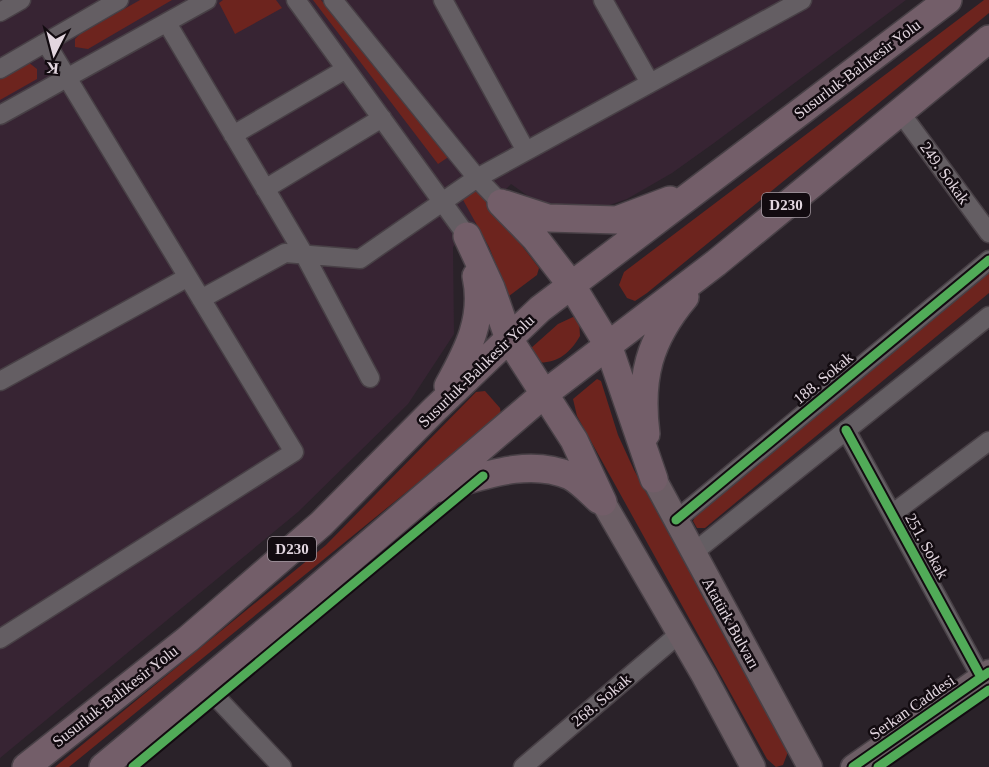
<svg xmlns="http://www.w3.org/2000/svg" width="989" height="767" viewBox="0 0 989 767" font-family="Georgia,serif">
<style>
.built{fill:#372433}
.green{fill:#6d241e}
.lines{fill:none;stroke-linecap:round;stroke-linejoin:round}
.minor-casing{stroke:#484046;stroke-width:21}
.major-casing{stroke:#484046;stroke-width:27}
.highway-casing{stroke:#484046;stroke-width:30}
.minor{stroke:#645e63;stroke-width:18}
.major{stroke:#6c5e65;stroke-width:24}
.highway{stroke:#735e69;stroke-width:27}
.cycleway-casing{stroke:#120b10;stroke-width:13}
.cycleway{stroke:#51ab58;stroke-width:9}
.labels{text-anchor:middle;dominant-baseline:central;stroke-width:5;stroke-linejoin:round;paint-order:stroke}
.shield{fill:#120b10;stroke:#a499a1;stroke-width:1.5}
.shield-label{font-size:15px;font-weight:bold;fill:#e2d6df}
.street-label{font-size:16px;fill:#e2d6df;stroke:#120b10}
</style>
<rect width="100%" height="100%" fill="#2a2229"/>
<!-- built -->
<path class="built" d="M 0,0 L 906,0 L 714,143 L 672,173 L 627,199 L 598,209 L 552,207 L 528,196 L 511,184 L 453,247 L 454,334 L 408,404 L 298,512 L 0,758 Z"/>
<!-- green -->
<path class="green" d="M 140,0 L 172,0 L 88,49 L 75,47 L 75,39 L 80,34 Z
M 223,0 L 276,0 L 282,8 L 235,34 L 219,3 Z
M 313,0 L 321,0 L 450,156 L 438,164 Z
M 984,0 L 989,0 L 989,13 L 647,293 L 635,301 L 627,298 L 619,285 L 624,272 Z
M 28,62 L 37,69 L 37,79 L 0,100 L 0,78 Z
M 477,187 L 539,268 L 537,275 L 509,296 L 489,247 L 462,198 Z
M 989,272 L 989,293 L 705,528 L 697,528 L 693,521 L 696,515 Z
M 573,317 L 579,320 L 580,336 C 569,355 555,365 533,362 L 530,349 L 558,324 Z
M 597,379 L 601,381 L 618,435 L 634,470 L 788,752 L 783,765 L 776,767 L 767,759 L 577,416 L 573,399 Z
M 485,391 L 500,408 L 501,415 L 69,767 L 55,767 L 326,545 L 476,392 Z"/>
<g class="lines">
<!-- minor casing -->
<g class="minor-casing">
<path id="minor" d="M 296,0 L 467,236
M 333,0 L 477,178 L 501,203
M 443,0 L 526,151
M 603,0 L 650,83
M 0,12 L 21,0
M 167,23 L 304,254 L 370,378
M 0,69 L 119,0
M 900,112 L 989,233
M 0,115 L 207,0
M 233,135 L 346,69
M 265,189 L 382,118
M 201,299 L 285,253 L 360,259 L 477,178 L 802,0
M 0,381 L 188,277
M 846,430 L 981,677
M 892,514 L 989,441
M 676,520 L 989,260
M 693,553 L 989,316
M 0,639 L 294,452 L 46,43
M 203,683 L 282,767
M 523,767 L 679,634"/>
</g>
<!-- major casing -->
<g class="major-casing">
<path id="major" d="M 654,479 L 810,767
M 603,502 L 704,676 L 753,767
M 853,767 L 989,672"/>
</g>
<!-- highway casing -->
<g class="highway-casing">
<path id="highway" d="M 501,203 L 535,238 L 572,286 L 608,345 L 654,479
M 505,204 L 548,218 L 617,220 L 670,200
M 467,236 L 491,288 L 509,339 L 574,440 L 603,502
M 448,386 C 468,350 485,318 476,276
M 646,434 C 639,378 649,340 685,297
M 436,489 C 478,478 527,457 570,476 C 580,481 590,492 599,500
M 26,767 L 188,639 L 321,524 L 434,410 L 540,309 L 948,0
M 103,767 L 301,602 L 543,395 L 716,263 L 989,39"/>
</g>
<!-- minor -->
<use href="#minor" class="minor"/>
<!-- major -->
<use href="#major" class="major"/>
<!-- highway -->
<use href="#highway" class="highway"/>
<!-- cycleway casing -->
<g class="cycleway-casing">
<path id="cycleway" d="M 846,430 L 981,677
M 676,520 L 989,260
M 133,767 L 483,476
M 853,767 L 989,672
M 878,767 L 989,690"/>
</g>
<!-- cycleway -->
<use href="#cycleway" class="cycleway"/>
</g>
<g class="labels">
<!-- shield labels -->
<g class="shield">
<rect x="762" y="193" width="48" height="24" rx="4.5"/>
<rect x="268" y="537" width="48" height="24" rx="4.5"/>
</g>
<g class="shield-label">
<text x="786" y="205">D230</text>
<text x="292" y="549">D230</text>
</g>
<!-- street labels -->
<g class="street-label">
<text transform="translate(857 69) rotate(-37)">Susurluk-Balıkesir Yolu</text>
<text transform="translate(945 173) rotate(54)">249. Sokak</text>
<text transform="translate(476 371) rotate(-44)">Susurluk-Balıkesir Yolu</text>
<text transform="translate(823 378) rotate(-40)">188. Sokak</text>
<text transform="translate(927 546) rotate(61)">251. Sokak</text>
<text transform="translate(731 623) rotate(61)">Atatürk Bulvarı</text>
<text transform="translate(115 696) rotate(-38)">Susurluk-Balıkesir Yolu</text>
<text transform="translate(601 700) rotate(-40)">268. Sokak</text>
<text transform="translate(912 707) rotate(-35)">Serkan Caddesi</text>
</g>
</g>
<!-- north arrow -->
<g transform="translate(54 54) rotate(186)" stroke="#120b10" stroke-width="4.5" paint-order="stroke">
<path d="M0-4.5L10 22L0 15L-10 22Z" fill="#e2d6df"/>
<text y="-9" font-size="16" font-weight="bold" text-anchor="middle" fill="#e2d6df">K</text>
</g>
</svg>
